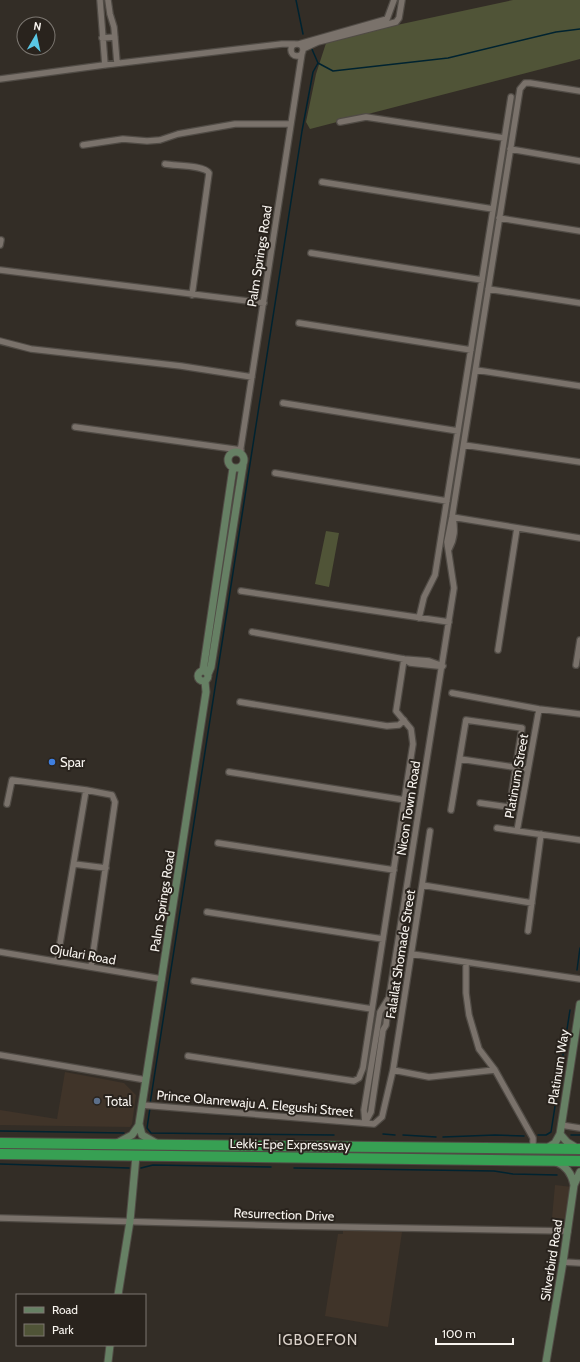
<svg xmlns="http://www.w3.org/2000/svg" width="580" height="1362" viewBox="0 0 580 1362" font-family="Cabin,sans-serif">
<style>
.built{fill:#403429}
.green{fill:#505437}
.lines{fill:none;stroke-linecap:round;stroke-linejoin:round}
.stream{stroke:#002330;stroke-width:1.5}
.street-casing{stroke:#504b45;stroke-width:8}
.secondary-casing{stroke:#504b45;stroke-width:9}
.highway-casing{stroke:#504b45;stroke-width:12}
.street{stroke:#7a726b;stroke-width:5.5}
.secondary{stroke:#668064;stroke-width:7}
.highway{stroke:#37a053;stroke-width:10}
.shop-dot{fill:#3f7fe0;stroke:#29231d;stroke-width:1.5}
.service-dot{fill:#5c6f8a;stroke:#29231d;stroke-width:1.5}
.labels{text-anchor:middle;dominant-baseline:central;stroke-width:4;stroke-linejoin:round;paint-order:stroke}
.street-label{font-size:13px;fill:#f8f4ef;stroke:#29231d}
.poi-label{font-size:13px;fill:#f8f4ef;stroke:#29231d;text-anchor:start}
.quarter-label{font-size:15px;letter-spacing:1px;fill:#dcd3cb;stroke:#29231d}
</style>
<rect width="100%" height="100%" fill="#332d26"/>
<!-- built -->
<path class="built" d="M 65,1072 L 124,1083 L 136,1095 L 132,1124 L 130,1127 L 0,1125 L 0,1110 L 57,1119 Z
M 555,1185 L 572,1187 L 568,1219 L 552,1218 Z
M 343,1230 L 402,1232 L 388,1327 L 325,1316 L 338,1234 L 343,1234 Z"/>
<!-- green -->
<path class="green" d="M 513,0 L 580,0 L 580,59 L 310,129 L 306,122 L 316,74 L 327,40 Z
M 326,531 L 339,533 L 329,587 L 315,584 Z"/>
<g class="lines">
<!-- stream -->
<path class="stream" d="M 296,0 L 303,34
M 318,63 L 333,71 L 448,58 L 556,32 L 580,29
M 577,970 L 580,948
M 150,1104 L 302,131 L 313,72 L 318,63 L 311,47
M 150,1108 L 147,1128 L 151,1133 L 334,1135
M 0,1131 L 124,1133
M 383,1134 L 395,1135
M 403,1135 L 436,1137
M 538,1135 L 546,1135 L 551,1132 L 570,1010
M 571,1135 L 580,1135
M 443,1137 L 495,1135 L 524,1136
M 0,1164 L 129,1168
M 141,1168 L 153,1165 L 271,1167
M 294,1168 L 494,1171 L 513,1174 L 557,1175"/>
<!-- street casing -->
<g class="street-casing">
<path id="street" d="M 100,0 L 105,65
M 108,0 L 110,14 L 114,27 L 117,63
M 102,38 L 115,37
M291 50a6 6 0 1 1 12 0a6 6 0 1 1-12 0Z
M 299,44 L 387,19 L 394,0
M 303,49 L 318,42 L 396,22 L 399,18 L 402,0
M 0,79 L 104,65 L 282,44 L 295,44
M 340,122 L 366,117 L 504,138
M 83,145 L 123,139 L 147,141 L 160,140 L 178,134 L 235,124 L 291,124
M 510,149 L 580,161
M 165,164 C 176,166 204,165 209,173 L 192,295
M 322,182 L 493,209
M 499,218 L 580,231
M 0,245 L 1,240
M 311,253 L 482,280
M 0,270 L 264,303
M 488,289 L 580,303
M 299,323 L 471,350
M 0,341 L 31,349 L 181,366 L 252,377
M 476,370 L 580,386
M 283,403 L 458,431
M 75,427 L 241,450
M 464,445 L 580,462
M 240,453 L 302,53
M 275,473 L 447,501
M 452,517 L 580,538
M 449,549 C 455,538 455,529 453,518
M 241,591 L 449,622
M 419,618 L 424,597 L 435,575 L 511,97
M 252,632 L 404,659 L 429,661 L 443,666
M 498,650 L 517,528
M 404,659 L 410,663 L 438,666
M 576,665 L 580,640
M 452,693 L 539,709 L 580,714
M 240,702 L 387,726 L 399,725 L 404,720
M 539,709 L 517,831 L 580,840
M 460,759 L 527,769
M 229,772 L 405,800
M 86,790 L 112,795 L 115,802 L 91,967
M 7,804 L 12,780 L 86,790 L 57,961
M 451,810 L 466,720 L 522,728 L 510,804 L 508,807 L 480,803
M 497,828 L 517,831
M 218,843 L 394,870
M 74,864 L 106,868
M 422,885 L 430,831
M 207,912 L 383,939
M 528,931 L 541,834
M 0,952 L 162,979
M 412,954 L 580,979
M 466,962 L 466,993 L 469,1015 L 479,1049 L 495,1070 L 533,1138 L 533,1148
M 194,981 L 372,1009
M 0,1055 L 146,1080
M 188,1056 L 354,1081 L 359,1078 L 363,1068 L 413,744 L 411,729 L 396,711 L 404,659
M 393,1070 L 429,1077 L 495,1070
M 142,1105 L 374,1124 L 382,1117 L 393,1070 L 422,885 L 532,903
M 365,1123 L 371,1112 L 383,1030 L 386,1025 L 389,998 L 454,588 L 447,542 L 452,517 L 520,89 L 525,83 L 530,83 L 580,91
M 365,1123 L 364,1110 L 380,1012 L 388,999
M 561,1125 L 580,1128
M 0,1218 L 290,1226 L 568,1231
M 563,1262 L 580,1263"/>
</g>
<!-- secondary casing -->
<g class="secondary-casing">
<path id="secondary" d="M228 460a8 8 0 1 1 16 0a8 8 0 1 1-16 0Z
M198 676a5 5 0 1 1 10 0a5 5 0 1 1-10 0Z
M 203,671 L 233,468
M 208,674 L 211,667 L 243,465
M 560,1134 L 567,1142 L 577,1148
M 117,1143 L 132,1135 L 139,1125
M 156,1143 L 142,1135 L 139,1124 L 206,692 L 205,681
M 547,1148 L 555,1143 L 560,1134 L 580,1004
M 556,1162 C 567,1166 572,1175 574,1185
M 118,1295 L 130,1221 L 136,1156
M 108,1362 L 110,1345
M 546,1362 L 563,1262 L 574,1185 L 580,1172"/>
</g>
<!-- highway casing -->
<g class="highway-casing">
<path id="highway" d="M 0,1143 L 580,1149
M 0,1154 L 580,1161"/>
</g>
<!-- street -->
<use href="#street" class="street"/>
<!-- secondary -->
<use href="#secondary" class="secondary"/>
<!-- highway -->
<use href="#highway" class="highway"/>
</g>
<!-- markers -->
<circle class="shop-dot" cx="52" cy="762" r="4"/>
<circle class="service-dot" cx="97" cy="1101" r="4"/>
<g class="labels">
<!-- street labels -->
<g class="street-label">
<text transform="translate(259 256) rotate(-81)">Palm Springs Road</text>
<text transform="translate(516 776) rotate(-80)">Platinum Street</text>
<text transform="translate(408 808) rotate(-81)">Nicon Town Road</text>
<text transform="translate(162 901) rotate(-81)">Palm Springs Road</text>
<text transform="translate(83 954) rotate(10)">Ojulari Road</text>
<text transform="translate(400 954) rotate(-81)">Falailat Shomade Street</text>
<text transform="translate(558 1067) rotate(-81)">Platinum Way</text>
<text transform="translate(255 1103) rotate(5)">Prince Olanrewaju A. Elegushi Street</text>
<text transform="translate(290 1144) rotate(1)">Lekki-Epe Expressway</text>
<text transform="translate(284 1214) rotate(2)">Resurrection Drive</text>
<text transform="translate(551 1260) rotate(-81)">Silverbird Road</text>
</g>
<!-- poi labels -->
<g class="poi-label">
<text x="60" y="762">Spar</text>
<text x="105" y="1101">Total</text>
</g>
<!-- quarter labels -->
<g class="quarter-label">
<text x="318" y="1340">IGBOEFON</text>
</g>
</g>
<!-- legend -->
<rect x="16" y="1294" width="130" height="52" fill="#29231d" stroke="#7c7771"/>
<rect x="24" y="1307" width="20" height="6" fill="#668064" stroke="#7c7771"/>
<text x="52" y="1314" font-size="12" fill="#f8f4ef">Road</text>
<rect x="24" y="1324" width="20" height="12" fill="#505437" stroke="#7c7771"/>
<text x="52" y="1334" font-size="12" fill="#f8f4ef">Park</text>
<!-- north arrow -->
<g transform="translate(36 36) rotate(9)"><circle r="19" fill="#29231d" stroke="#7c7771"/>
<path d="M0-3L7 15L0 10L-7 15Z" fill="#5ac8e6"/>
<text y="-6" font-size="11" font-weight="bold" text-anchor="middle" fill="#f8f4ef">N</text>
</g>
<!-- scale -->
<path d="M436 1338v6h77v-6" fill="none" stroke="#f8f4ef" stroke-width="2"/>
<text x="442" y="1338" font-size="12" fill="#f8f4ef" stroke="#29231d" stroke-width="3" paint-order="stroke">100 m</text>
</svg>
